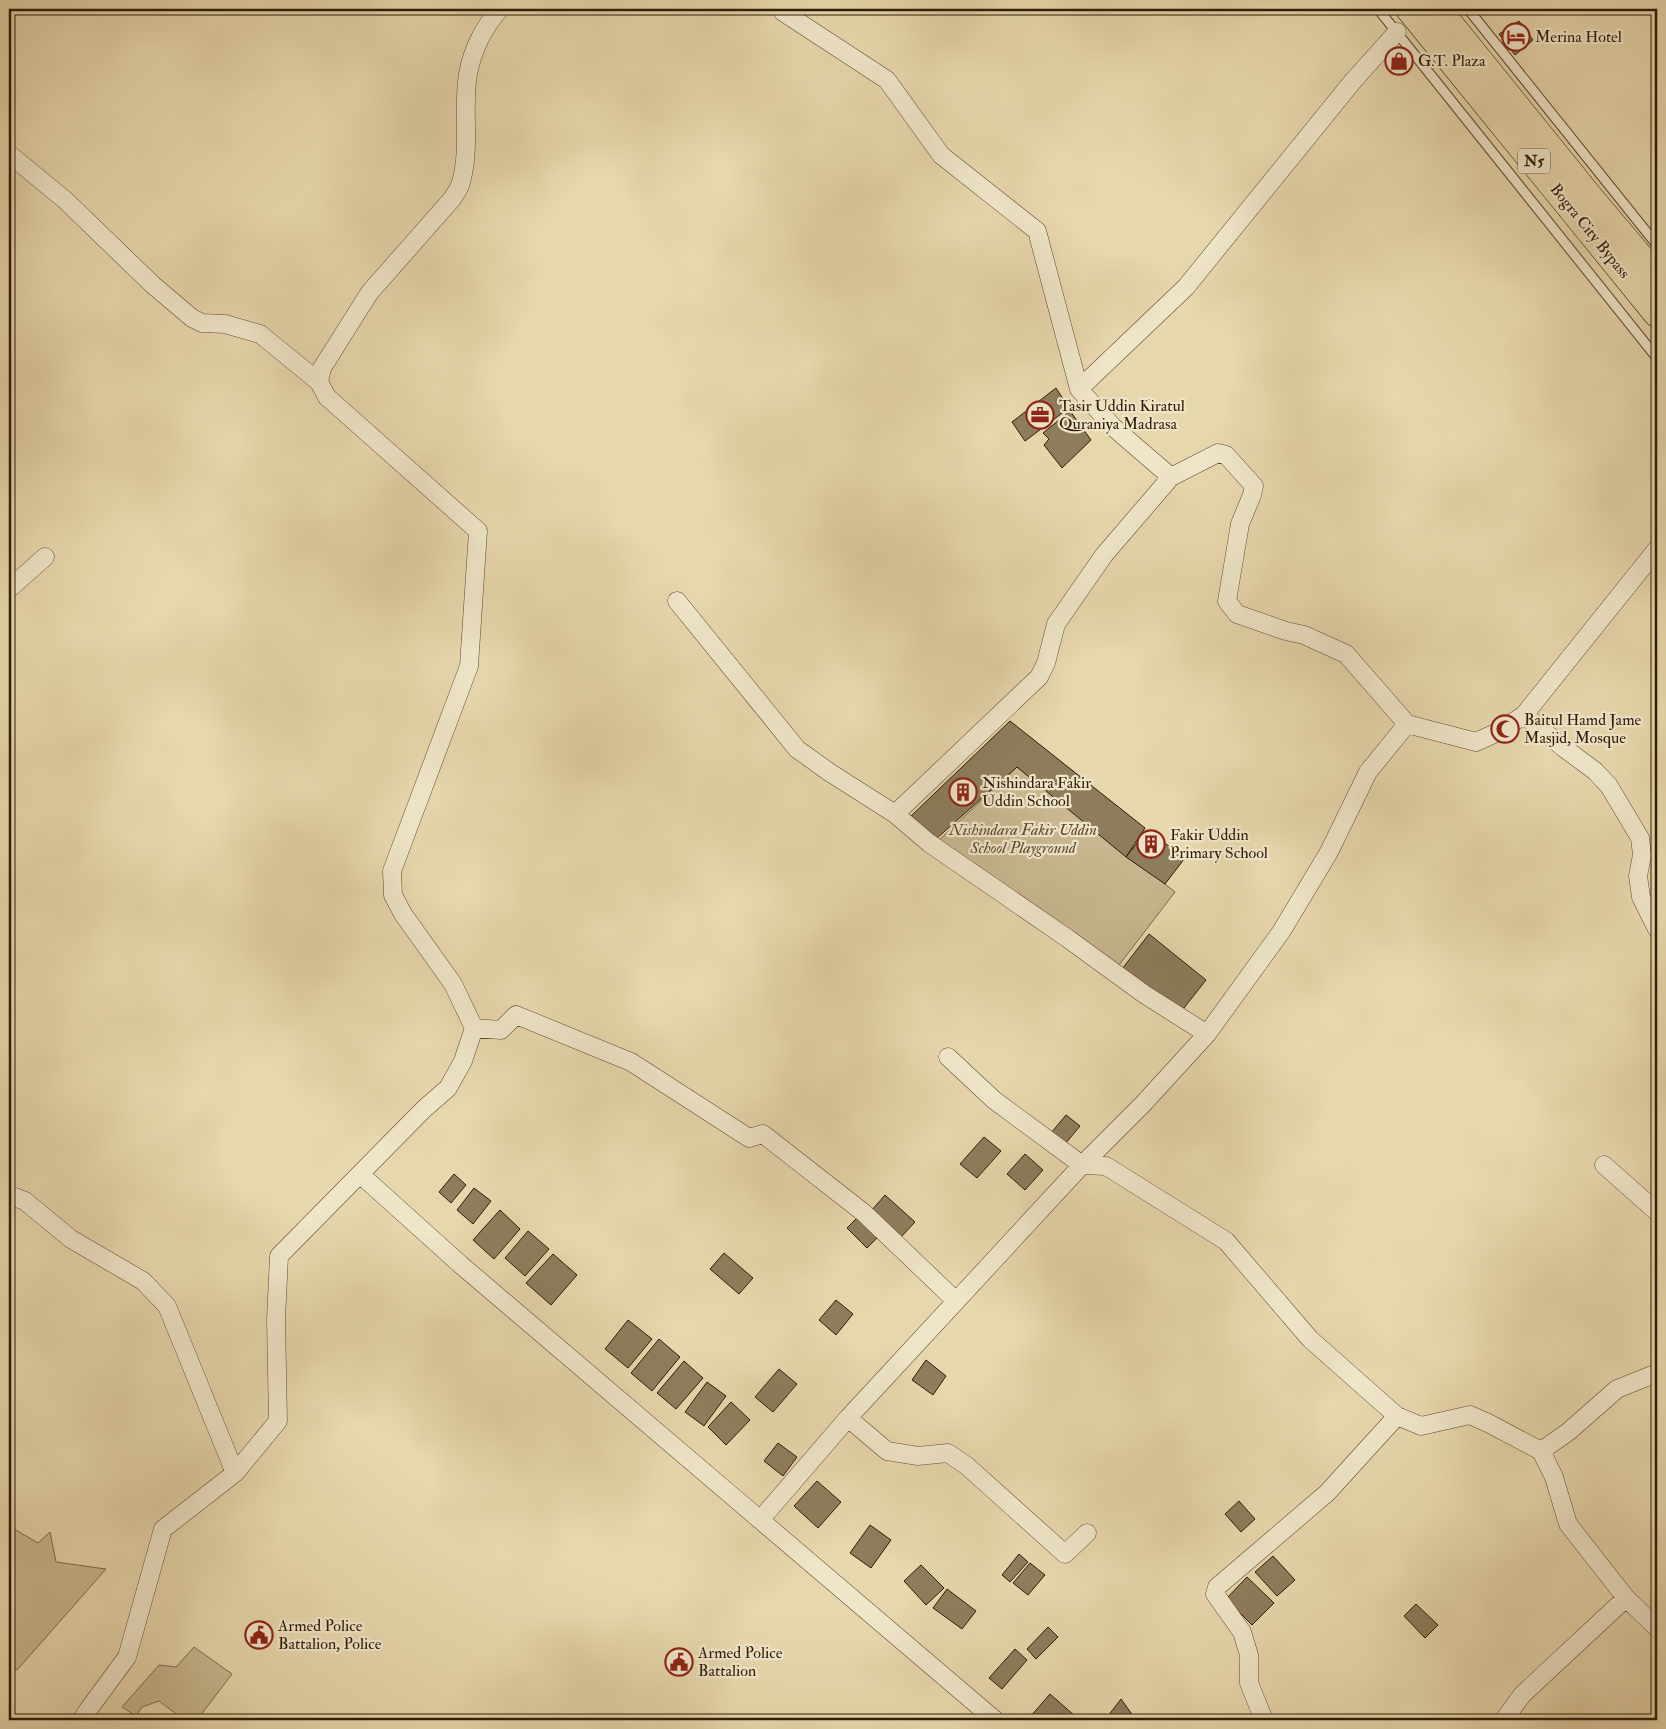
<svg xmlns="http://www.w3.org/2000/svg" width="1666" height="1729" viewBox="0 0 1666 1729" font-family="'IM FELL Double Pica',serif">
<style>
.green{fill:#c8b790;stroke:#7b6a4c}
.building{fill:#8e7d5d;stroke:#2e1c08}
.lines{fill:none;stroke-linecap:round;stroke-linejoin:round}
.service-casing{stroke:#5c4b31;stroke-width:11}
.minor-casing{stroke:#5c4b31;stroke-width:19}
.trunk-casing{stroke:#2e1c08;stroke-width:29}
.service{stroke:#efe5c9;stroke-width:9}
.minor{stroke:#efe5c9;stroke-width:18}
.trunk{stroke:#e7d7ac;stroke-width:28}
.labels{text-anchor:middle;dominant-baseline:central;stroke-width:4.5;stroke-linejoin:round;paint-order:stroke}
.shield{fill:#efe5c9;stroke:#685842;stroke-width:1}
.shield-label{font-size:15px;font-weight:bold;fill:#2e1c08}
.poi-label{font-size:16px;fill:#2e1c08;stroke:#efe5c9;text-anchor:start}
.street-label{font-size:16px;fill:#2e1c08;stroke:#efe5c9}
.park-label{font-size:16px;font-style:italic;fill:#5c4a31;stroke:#efe5c9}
</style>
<rect width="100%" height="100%" fill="#e7d7ac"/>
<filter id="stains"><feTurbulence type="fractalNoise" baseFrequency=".004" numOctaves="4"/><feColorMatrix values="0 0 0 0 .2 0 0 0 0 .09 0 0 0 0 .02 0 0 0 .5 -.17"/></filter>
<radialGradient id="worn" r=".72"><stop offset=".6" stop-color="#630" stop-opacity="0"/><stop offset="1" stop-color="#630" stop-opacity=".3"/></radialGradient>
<!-- green -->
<path class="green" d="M 1017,767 L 1175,892 L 1116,969 L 937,842 Z
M 9,1526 L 38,1543 L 50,1532 L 56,1562 L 106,1569 L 17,1670 L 9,1665 Z
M 194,1647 L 232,1674 L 197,1720 L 184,1720 L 159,1701 L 142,1707 L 136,1716 L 122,1707 L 159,1665 L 176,1667 Z"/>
<!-- building -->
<path class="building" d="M 1519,21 L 1533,40 L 1515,55 L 1499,34 Z
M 1056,388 L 1069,408 L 1025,441 L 1012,422 Z
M 1070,411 L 1091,440 L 1062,468 L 1044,445 L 1049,439 L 1043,433 Z
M 1010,721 L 1145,828 L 1126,857 L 1017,767 L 936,839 L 911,816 Z
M 1147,830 L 1185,858 L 1165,884 L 1126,857 Z
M 1149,934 L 1206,980 L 1180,1013 L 1122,969 Z
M 1066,1115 L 1080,1126 L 1065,1144 L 1051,1133 Z
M 984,1137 L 1001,1151 L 977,1178 L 960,1164 Z
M 1025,1154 L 1043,1170 L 1025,1190 L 1007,1174 Z
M 454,1174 L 466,1185 L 451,1203 L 439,1192 Z
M 474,1188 L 491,1201 L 473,1224 L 457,1210 Z
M 885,1195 L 915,1222 L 901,1237 L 871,1211 Z
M 500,1210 L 520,1229 L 494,1259 L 473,1240 Z
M 858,1217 L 878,1237 L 867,1248 L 847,1228 Z
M 528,1231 L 549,1249 L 525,1276 L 505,1258 Z
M 724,1253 L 753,1278 L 739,1294 L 710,1269 Z
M 553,1254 L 577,1275 L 551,1305 L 526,1283 Z
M 836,1300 L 853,1314 L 836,1335 L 819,1320 Z
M 628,1320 L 652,1339 L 628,1368 L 605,1349 Z
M 659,1339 L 680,1357 L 652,1391 L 631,1373 Z
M 926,1360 L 946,1376 L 933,1395 L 912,1380 Z
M 684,1361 L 703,1378 L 676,1409 L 657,1393 Z
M 779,1369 L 797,1384 L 773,1412 L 755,1397 Z
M 707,1382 L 726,1396 L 704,1426 L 685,1412 Z
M 731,1402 L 750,1420 L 726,1445 L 708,1427 Z
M 778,1443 L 797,1457 L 783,1476 L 764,1461 Z
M 817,1481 L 841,1502 L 818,1528 L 794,1506 Z
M 1239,1501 L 1255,1519 L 1241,1532 L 1225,1514 Z
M 870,1525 L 891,1540 L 871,1568 L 850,1553 Z
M 1019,1554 L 1028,1562 L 1010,1582 L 1002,1575 Z
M 1273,1556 L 1295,1580 L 1277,1596 L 1255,1572 Z
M 1030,1563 L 1045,1575 L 1028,1595 L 1013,1583 Z
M 921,1565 L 944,1588 L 926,1605 L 904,1581 Z
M 1247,1577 L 1274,1603 L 1252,1625 L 1226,1599 Z
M 947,1589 L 976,1611 L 962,1629 L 933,1608 Z
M 1416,1604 L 1438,1625 L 1425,1638 L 1404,1616 Z
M 1048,1627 L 1058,1637 L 1036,1659 L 1027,1649 Z
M 1015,1649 L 1027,1660 L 1002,1689 L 989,1678 Z
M 1050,1694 L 1075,1716 L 1071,1720 L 1033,1720 L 1030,1717 Z
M 1121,1699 L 1136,1720 L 1105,1720 Z"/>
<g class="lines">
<!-- service casing -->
<g class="service-casing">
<path id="service" d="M 1378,9 L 1657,358
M 1468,9 L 1657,245"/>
</g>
<!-- minor casing -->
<g class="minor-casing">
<path id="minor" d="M 781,9 L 783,12 L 887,80 L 941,155 L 1037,231 L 1079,389 L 1113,427 L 1171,477 L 1218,453 L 1226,455 L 1254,486 L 1252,495 L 1240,524 L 1227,601 L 1237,614 L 1286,631 L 1304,635 L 1346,654 L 1407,724 L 1476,742 L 1498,732 L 1524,715 L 1657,549
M 9,154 L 65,200 L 153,285 L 192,318 L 202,323 L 225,324 L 260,334 L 319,382
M 1079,389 L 1186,287 L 1353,81 L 1397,32
M 9,589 L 45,557
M 677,601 L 797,749 L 829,772 L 895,814 L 929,843 L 1067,938 L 1144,994 L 1207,1034
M 1524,715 L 1564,748 L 1595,771 L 1609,786 L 1640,838 L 1642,855 L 1638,876 L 1641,897 L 1657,929
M 895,814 L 1039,677 L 1046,663 L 1056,624 L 1104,555 L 1171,477
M 474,1028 L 501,1030 L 516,1015 L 631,1062 L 749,1138 L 763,1134 L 864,1213 L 956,1301
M 948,1057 L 994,1100 L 1082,1165 L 1106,1166 L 1226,1241 L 1310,1339 L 1397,1416 L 1327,1493 L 1217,1587 L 1215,1594 L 1242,1632 L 1249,1655 L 1249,1683 L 1264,1720
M 1604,1165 L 1657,1212
M 361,1175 L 461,1265 L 995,1720
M 9,1195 L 25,1201 L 71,1239 L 143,1281 L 167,1306 L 235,1473
M 1397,1416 L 1421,1426 L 1470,1415 L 1488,1423 L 1541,1451 L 1568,1432 L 1617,1389 L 1657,1373
M 848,1418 L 887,1451 L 918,1456 L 948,1453 L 967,1466 L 1065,1554 L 1087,1533
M 1541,1451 L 1554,1477 L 1568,1524 L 1626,1598 L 1657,1628
M 760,1520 L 848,1418 L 1082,1165 L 1143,1104 L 1207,1034 L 1281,932 L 1329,852 L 1368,772 L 1407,724
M 82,1720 L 88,1710 L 127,1657 L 163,1529 L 235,1473 L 278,1421 L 276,1319 L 279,1256 L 424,1109 L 448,1088 L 463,1061 L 474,1028 L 453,984 L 403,914 L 393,895 L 392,871 L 469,666 L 478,531 L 327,397 L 319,382 L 322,368 L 370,292 L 452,199 C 455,194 460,188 461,182 C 471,147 462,109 468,74 C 472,51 484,26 500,9
M 1504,1720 L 1522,1695 L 1626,1598"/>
</g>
<!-- trunk casing -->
<g class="trunk-casing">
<path id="trunk" d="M 1410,9 L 1657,313
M 1437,9 L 1588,196 L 1657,278"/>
</g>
<!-- service -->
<use href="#service" class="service"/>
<!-- minor -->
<use href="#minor" class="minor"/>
<!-- trunk -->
<use href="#trunk" class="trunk"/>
</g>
<!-- icons -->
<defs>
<g id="hotel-ring" transform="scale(1.4375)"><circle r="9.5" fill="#efe5c9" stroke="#8f2418" stroke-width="1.5"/><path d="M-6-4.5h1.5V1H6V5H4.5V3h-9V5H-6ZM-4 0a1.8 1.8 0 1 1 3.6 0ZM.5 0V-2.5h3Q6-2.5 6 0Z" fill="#8f2418"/></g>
<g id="shop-ring" transform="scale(1.4375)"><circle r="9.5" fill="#efe5c9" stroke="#8f2418" stroke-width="1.5"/><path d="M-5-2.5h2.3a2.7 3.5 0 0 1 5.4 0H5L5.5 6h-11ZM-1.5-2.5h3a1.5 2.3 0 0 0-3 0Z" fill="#8f2418"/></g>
<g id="office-ring" transform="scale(1.4375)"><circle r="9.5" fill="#efe5c9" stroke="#8f2418" stroke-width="1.5"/><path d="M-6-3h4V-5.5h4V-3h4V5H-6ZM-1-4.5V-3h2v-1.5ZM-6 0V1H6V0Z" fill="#8f2418"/></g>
<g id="mosque-ring" transform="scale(1.4375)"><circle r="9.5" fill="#efe5c9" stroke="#8f2418" stroke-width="1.5"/><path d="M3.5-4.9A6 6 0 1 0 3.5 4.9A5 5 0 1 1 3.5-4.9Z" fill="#8f2418"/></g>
<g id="building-ring" transform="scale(1.4375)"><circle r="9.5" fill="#efe5c9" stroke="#8f2418" stroke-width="1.5"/><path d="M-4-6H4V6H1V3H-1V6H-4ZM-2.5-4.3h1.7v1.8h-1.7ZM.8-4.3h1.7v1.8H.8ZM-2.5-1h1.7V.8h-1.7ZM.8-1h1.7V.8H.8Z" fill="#8f2418"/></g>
<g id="civic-ring" transform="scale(1.4375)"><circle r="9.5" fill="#efe5c9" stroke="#8f2418" stroke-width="1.5"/><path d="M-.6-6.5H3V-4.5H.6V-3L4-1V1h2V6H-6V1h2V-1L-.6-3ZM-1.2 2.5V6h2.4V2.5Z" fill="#8f2418"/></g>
</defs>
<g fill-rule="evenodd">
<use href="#hotel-ring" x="1516" y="37"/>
<use href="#shop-ring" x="1399" y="61"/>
<use href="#office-ring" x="1040" y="415"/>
<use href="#mosque-ring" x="1505" y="729"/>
<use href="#building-ring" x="963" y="792"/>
<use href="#building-ring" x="1151" y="844"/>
<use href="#civic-ring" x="259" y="1635"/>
<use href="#civic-ring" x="679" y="1662"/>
</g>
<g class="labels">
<!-- shield labels -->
<rect class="shield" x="1518" y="148.5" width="32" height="25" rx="4"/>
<g class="shield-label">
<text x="1534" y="161">N5</text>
</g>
<!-- poi labels -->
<g class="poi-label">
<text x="1535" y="37">Merina Hotel</text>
<text x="1418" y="61">G.T. Plaza</text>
<text x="1059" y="406">Tasir Uddin Kiratul<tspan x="1059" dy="18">Quraniya Madrasa</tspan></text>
<text x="1524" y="720">Baitul Hamd Jame<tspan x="1524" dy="18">Masjid, Mosque</tspan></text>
<text x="982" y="783">Nishindara Fakir<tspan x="982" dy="18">Uddin School</tspan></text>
<text x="1170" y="835">Fakir Uddin<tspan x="1170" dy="18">Primary School</tspan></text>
<text x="278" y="1626">Armed Police<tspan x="278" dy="18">Battalion, Police</tspan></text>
<text x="698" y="1653">Armed Police<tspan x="698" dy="18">Battalion</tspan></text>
</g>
<!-- street labels -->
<g class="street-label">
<text transform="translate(1590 231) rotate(51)">Bogra City Bypass</text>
</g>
<!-- park labels -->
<g class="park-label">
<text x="1023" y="830">Nishindara Fakir Uddin<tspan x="1023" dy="18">School Playground</tspan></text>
</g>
</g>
<!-- margin -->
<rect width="1666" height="1729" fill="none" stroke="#e7d7ac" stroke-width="30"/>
<rect x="10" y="10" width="1646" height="1709" fill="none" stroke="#2e1c08" stroke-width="2.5"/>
<rect x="15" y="15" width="1636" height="1699" fill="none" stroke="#2e1c08"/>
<rect width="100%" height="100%" filter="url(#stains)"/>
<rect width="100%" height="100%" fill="url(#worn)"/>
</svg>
